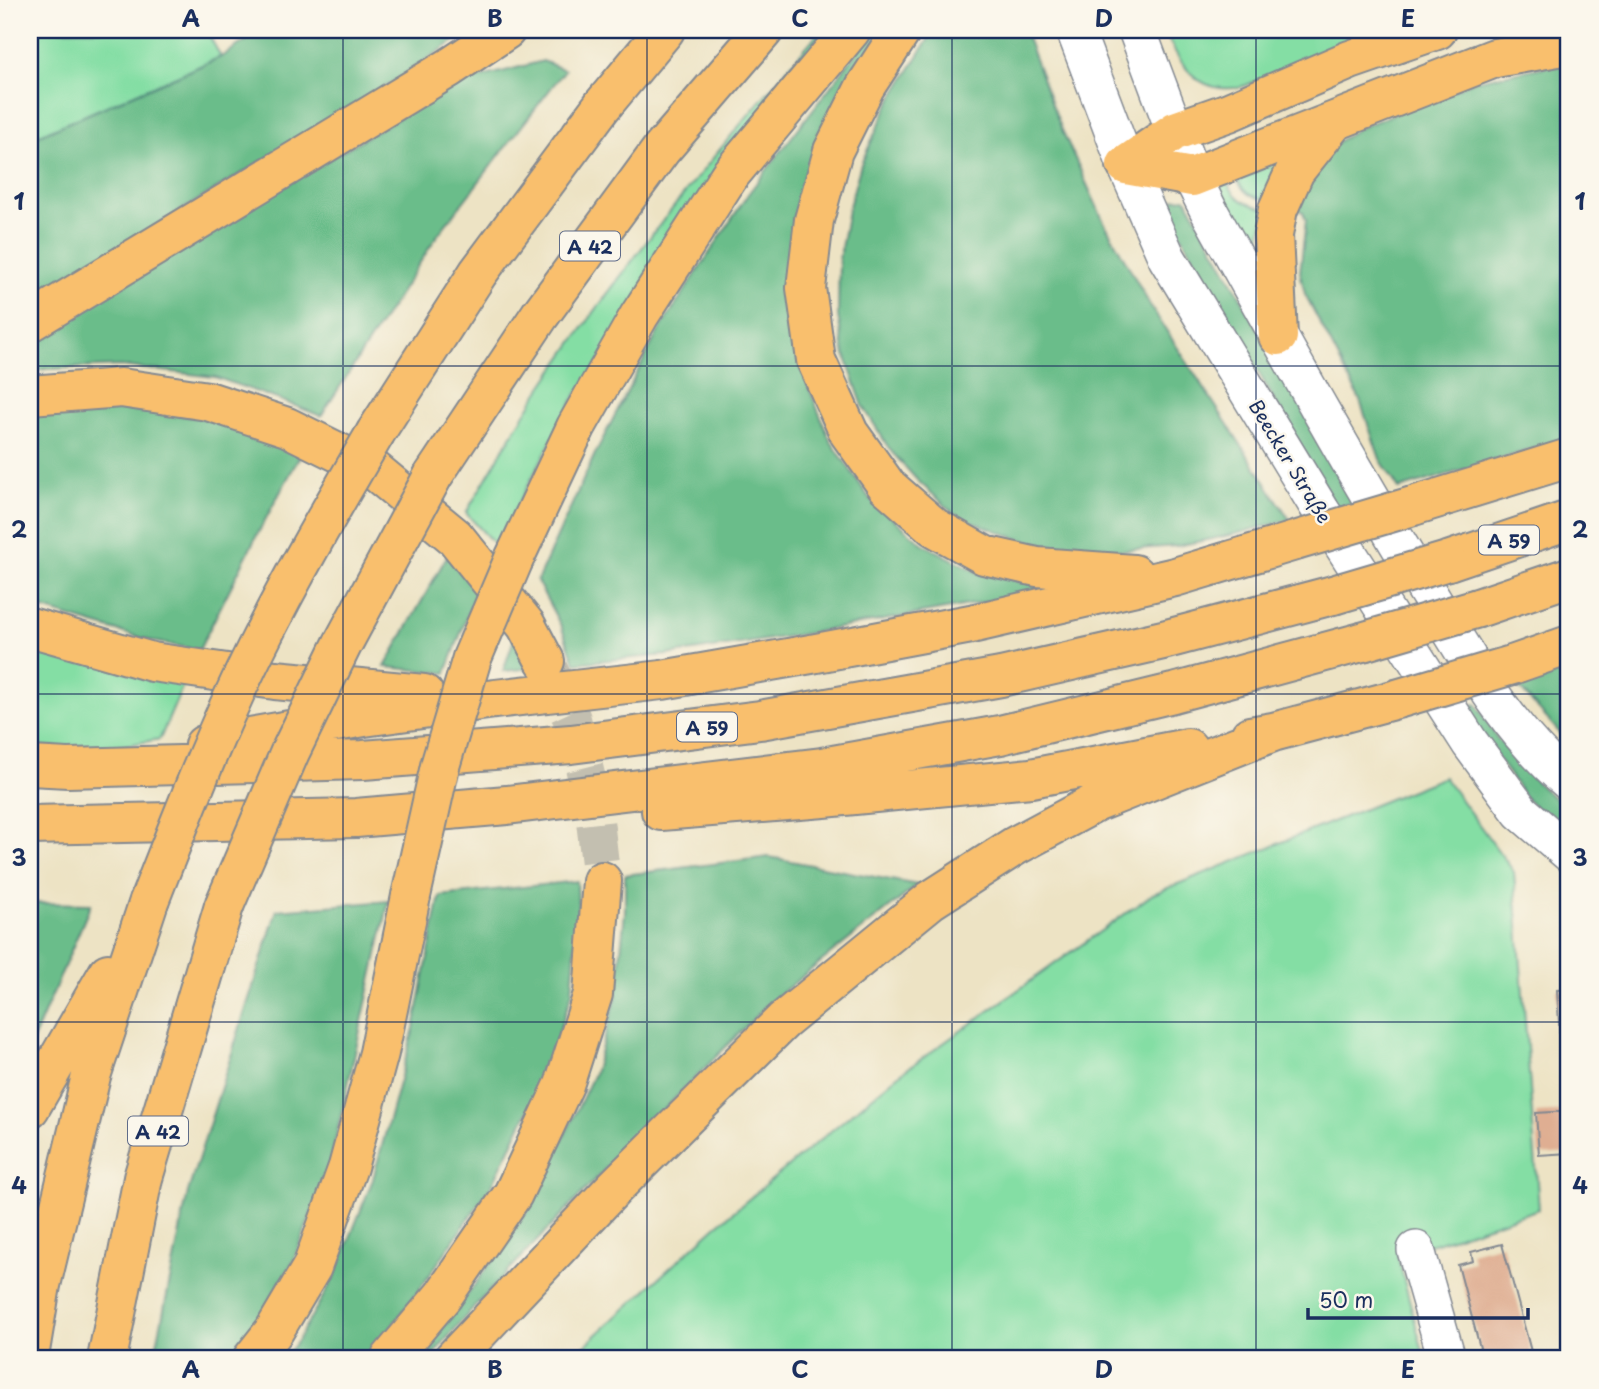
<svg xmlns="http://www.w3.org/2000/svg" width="1599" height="1389" viewBox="0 0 1599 1389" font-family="'Playpen Sans',sans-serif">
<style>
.green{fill:#84dea4;stroke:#508681;stroke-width:2}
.forest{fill:#6bbd8a;stroke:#437674;stroke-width:2}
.building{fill:#dfae92}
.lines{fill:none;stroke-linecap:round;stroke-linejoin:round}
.highway-tunnel{stroke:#c3bfb0;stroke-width:38;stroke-dasharray:38 19;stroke-linecap:butt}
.minor-casing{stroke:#848991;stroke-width:40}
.highway-casing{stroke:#848991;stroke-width:42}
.minor{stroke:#fff;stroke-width:37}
.highway{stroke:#f9bf6d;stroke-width:38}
.highway-bridge-casing{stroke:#848991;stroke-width:42;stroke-linecap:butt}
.highway-bridge{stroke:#f9bf6d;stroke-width:38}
.grid{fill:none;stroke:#1b2f5e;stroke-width:2;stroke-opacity:0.55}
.labels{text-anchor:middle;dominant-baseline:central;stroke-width:5;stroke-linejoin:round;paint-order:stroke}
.shield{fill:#fbf7ec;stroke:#5e6b89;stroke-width:2}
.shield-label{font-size:18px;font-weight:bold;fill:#1b2f5e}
.street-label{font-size:19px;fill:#1b2f5e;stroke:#fbf7ec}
.neatline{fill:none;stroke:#1b2f5e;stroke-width:2.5}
.grid-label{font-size:23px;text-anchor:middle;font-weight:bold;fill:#1b2f5e}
</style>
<rect width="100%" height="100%" fill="#fbf7ec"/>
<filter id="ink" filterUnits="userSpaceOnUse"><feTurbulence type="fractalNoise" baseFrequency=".0143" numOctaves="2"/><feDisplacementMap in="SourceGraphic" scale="14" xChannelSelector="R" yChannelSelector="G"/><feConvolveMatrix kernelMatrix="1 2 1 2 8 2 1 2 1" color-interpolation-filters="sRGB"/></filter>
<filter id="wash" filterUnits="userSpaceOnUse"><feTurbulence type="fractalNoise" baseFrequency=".00686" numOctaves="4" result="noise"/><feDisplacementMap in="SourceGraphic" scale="28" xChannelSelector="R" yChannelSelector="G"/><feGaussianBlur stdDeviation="1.57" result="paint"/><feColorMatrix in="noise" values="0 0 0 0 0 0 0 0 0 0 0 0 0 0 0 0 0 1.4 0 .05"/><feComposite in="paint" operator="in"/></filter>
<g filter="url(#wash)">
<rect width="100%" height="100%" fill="#ede3c4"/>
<!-- green -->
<path class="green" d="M 30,30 L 206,30 L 221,57 L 30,139 Z
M 821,30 L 830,30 L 574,398 L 496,546 L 466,513 C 493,467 519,420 549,377 C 631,255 725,140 821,30 Z
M 1164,30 L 1392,30 L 1238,88 C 1231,88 1222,89 1215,87 C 1188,81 1175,53 1164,30 Z
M 1280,161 L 1268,200 C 1250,196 1246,196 1237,179 Z
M 1227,183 C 1238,202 1246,203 1266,209 L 1255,261 L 1217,187 Z
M 30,646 L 184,683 L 160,739 L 116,747 L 70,748 L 30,746 Z
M 1444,777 L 1514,872 L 1539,1209 L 1436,1243 L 1397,1254 L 1425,1359 L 570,1359 L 715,1227 L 896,1077 L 1153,894 Z"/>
<!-- forest -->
<path class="forest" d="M 262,30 L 471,30 L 393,82 L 30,302 L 30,139 L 221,57 Z
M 874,30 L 880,32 L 817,141 L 794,218 L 788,288 L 799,363 L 830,440 L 870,499 L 923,544 L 981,574 L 1040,585 L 1042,592 L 804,634 L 667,655 L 575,663 L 561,626 L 537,581 L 595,454 L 658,332 L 748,194 Z
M 934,30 L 1024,30 L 1062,130 L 1104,222 L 1151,307 L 1290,520 L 1231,535 L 1177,546 L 1124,550 L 1073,550 L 1019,539 L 957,516 L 917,480 L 890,450 L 863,406 L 844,352 L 838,316 L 839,259 L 848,210 L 861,164 L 887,107 Z
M 543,61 L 565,70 L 437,236 L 321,416 L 280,400 L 215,377 L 121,366 L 46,369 L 30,372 L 30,338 L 455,84 Z
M 1569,62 L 1569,438 L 1399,489 L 1380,459 L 1359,398 L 1305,294 L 1300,272 L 1306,220 L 1303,212 L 1291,206 L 1330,147 L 1357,129 L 1478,80 Z
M 1186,198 L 1354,503 L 1335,508 L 1174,222 L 1169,205 L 1175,199 Z
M 115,408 L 204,418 L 302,452 L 257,535 L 199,650 L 151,641 L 30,605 L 30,415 Z
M 447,556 L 477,589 L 446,673 L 385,667 Z
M 515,636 L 534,668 L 503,671 Z
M 1569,669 L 1569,743 L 1519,688 Z
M 1476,704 L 1497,738 L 1542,788 L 1569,810 L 1569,835 L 1528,801 L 1462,708 Z
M 769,857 L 918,885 L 770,1002 L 611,1163 L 473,1308 L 429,1359 L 419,1359 L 463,1301 L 532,1204 L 594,1074 L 616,998 L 625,912 L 625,875 Z
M 577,881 L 578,906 L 572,993 L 543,1080 L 493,1183 L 422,1286 L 367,1359 L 283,1359 L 297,1341 L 334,1278 L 373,1179 L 414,1028 L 440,896 Z
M 389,901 L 330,1164 L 294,1260 L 258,1320 L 227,1359 L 154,1359 L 188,1192 L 277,910 Z
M 30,903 L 91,904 L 30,1047 Z"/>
<g id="blocks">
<!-- building -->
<path class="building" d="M 1569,989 L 1569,1040 L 1560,1040 L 1557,990 Z
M 1569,1111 L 1569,1153 L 1539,1155 L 1536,1113 Z
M 1502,1244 L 1513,1284 L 1533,1359 L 1483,1359 L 1458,1265 L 1473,1261 L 1471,1252 Z"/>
</g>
</g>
<g filter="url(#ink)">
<use href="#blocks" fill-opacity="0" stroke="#848991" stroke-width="2"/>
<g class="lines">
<!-- highway-tunnel -->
<path class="highway-tunnel" d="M 545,661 L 572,719 L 593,803 L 602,881"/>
<!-- minor casing -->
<g class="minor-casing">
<path id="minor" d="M 1075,30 L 1126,165 L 1167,258 L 1321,511 L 1470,743 L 1521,812 L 1569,853
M 1137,30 L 1192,177 L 1209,211 C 1279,337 1349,464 1425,588 C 1467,656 1506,730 1569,782
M 1416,1250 L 1447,1359"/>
</g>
<!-- highway casing -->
<g class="highway-casing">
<path id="highway" d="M 902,30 L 865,87 L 833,151 L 814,220 L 806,288 L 816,360 L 849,433 L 887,486 L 934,527 L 984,555 L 1037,567 L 1134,574
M 1126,165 L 1192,177 L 1495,58 L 1569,45
M 1126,165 L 1175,131 L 1229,112 L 1350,60 L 1437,30
M 30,322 L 449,68 L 506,30
M 1278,336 L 1273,235 L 1278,209 L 1295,171 L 1334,122
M 30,395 L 121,388 L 208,401 L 287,427 L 374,470 L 455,537 L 526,625 L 545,661
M 376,432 L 478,273 L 602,106 L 665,30
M 433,476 L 540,315 L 661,150 L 764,30
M 1413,506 L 1569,458
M 514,559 L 576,427 L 639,316 L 729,176 L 851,30
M 1448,561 L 1569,520
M 1478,608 L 1569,577
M 30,627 L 152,662 L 275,680 L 424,694
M 1512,665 L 1569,645
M 1250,736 L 1273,732 L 1397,699
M 204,745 L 364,717 L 495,699 L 662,680 L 811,654 L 971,624 L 1175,577 L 1295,541
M 30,766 L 68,768 L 363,760 L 571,744 L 760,720 L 1001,677 L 1163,640 L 1333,595
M 661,811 L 824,798 L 1031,778 L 1188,748
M 30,825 L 356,818 L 507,805 L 822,767 L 1000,735 L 1173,693 L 1362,642
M 30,1108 L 108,973
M 30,1351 L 41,1285 L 91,1076 L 149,901
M 107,1359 L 143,1178 L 224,906
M 252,1359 L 274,1331 L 312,1267 L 348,1167 L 379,1053 L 411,896
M 390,1359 L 443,1296 L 513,1194 L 564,1085 L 593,994 L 602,881
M 453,1359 L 615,1187 L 783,1021 L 931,900 L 1015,846 L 1097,802 L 1273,732"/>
</g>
<!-- minor -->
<use href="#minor" class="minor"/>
<!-- highway -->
<use href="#highway" class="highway"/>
<!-- highway-bridge casing -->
<g class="highway-bridge-casing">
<path id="highway-bridge" d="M 1295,541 L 1413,506
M 1333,595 L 1448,561
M 1362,642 L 1478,608
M 1397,699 L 1512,665
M 411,896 L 440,766 L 472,658 L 514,559
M 149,901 C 182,817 215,732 255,651 C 292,576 334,504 376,432
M 224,906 L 290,752 L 342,645 L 433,476"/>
</g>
<!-- highway-bridge -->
<use href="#highway-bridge" class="highway-bridge"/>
</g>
</g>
<!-- grid -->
<path class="grid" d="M 343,30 L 343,1359M 647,30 L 647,1359M 952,30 L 952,1359M 1256,30 L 1256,1359M 30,366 L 1569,366M 30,694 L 1569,694M 30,1022 L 1569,1022"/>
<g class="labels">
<!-- shield labels -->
<g class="shield">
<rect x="560" y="231.5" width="60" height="29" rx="5"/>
<rect x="1479" y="525.5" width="60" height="29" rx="5"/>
<rect x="677" y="712.5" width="60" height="29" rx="5"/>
<rect x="128" y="1116.5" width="60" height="29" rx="5"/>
</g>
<g class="shield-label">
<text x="590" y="246">A 42</text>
<text x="1509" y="540">A 59</text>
<text x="707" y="727">A 59</text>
<text x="158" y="1131">A 42</text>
</g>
<!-- street labels -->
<g class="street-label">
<text transform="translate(1291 461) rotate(59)">Beecker Straße</text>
</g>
</g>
<!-- margin -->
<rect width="1599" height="1389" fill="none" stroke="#fbf7ec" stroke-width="77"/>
<!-- scale -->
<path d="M1308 1308v10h220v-10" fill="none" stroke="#1b2f5e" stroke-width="3.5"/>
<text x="1319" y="1308" font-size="21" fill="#1b2f5e" stroke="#fbf7ec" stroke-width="5" paint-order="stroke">50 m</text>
<rect x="38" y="38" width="1522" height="1312" class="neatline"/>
<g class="grid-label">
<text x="191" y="27">A</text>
<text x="495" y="27">B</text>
<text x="800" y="27">C</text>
<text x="1104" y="27">D</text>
<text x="1408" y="27">E</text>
<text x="19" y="210">1</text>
<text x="1580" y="210">1</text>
<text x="19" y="538">2</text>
<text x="1580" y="538">2</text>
<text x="19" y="866">3</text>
<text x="1580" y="866">3</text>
<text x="19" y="1194">4</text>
<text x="1580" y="1194">4</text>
<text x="191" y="1378">A</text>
<text x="495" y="1378">B</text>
<text x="800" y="1378">C</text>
<text x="1104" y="1378">D</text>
<text x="1408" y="1378">E</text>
</g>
</svg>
